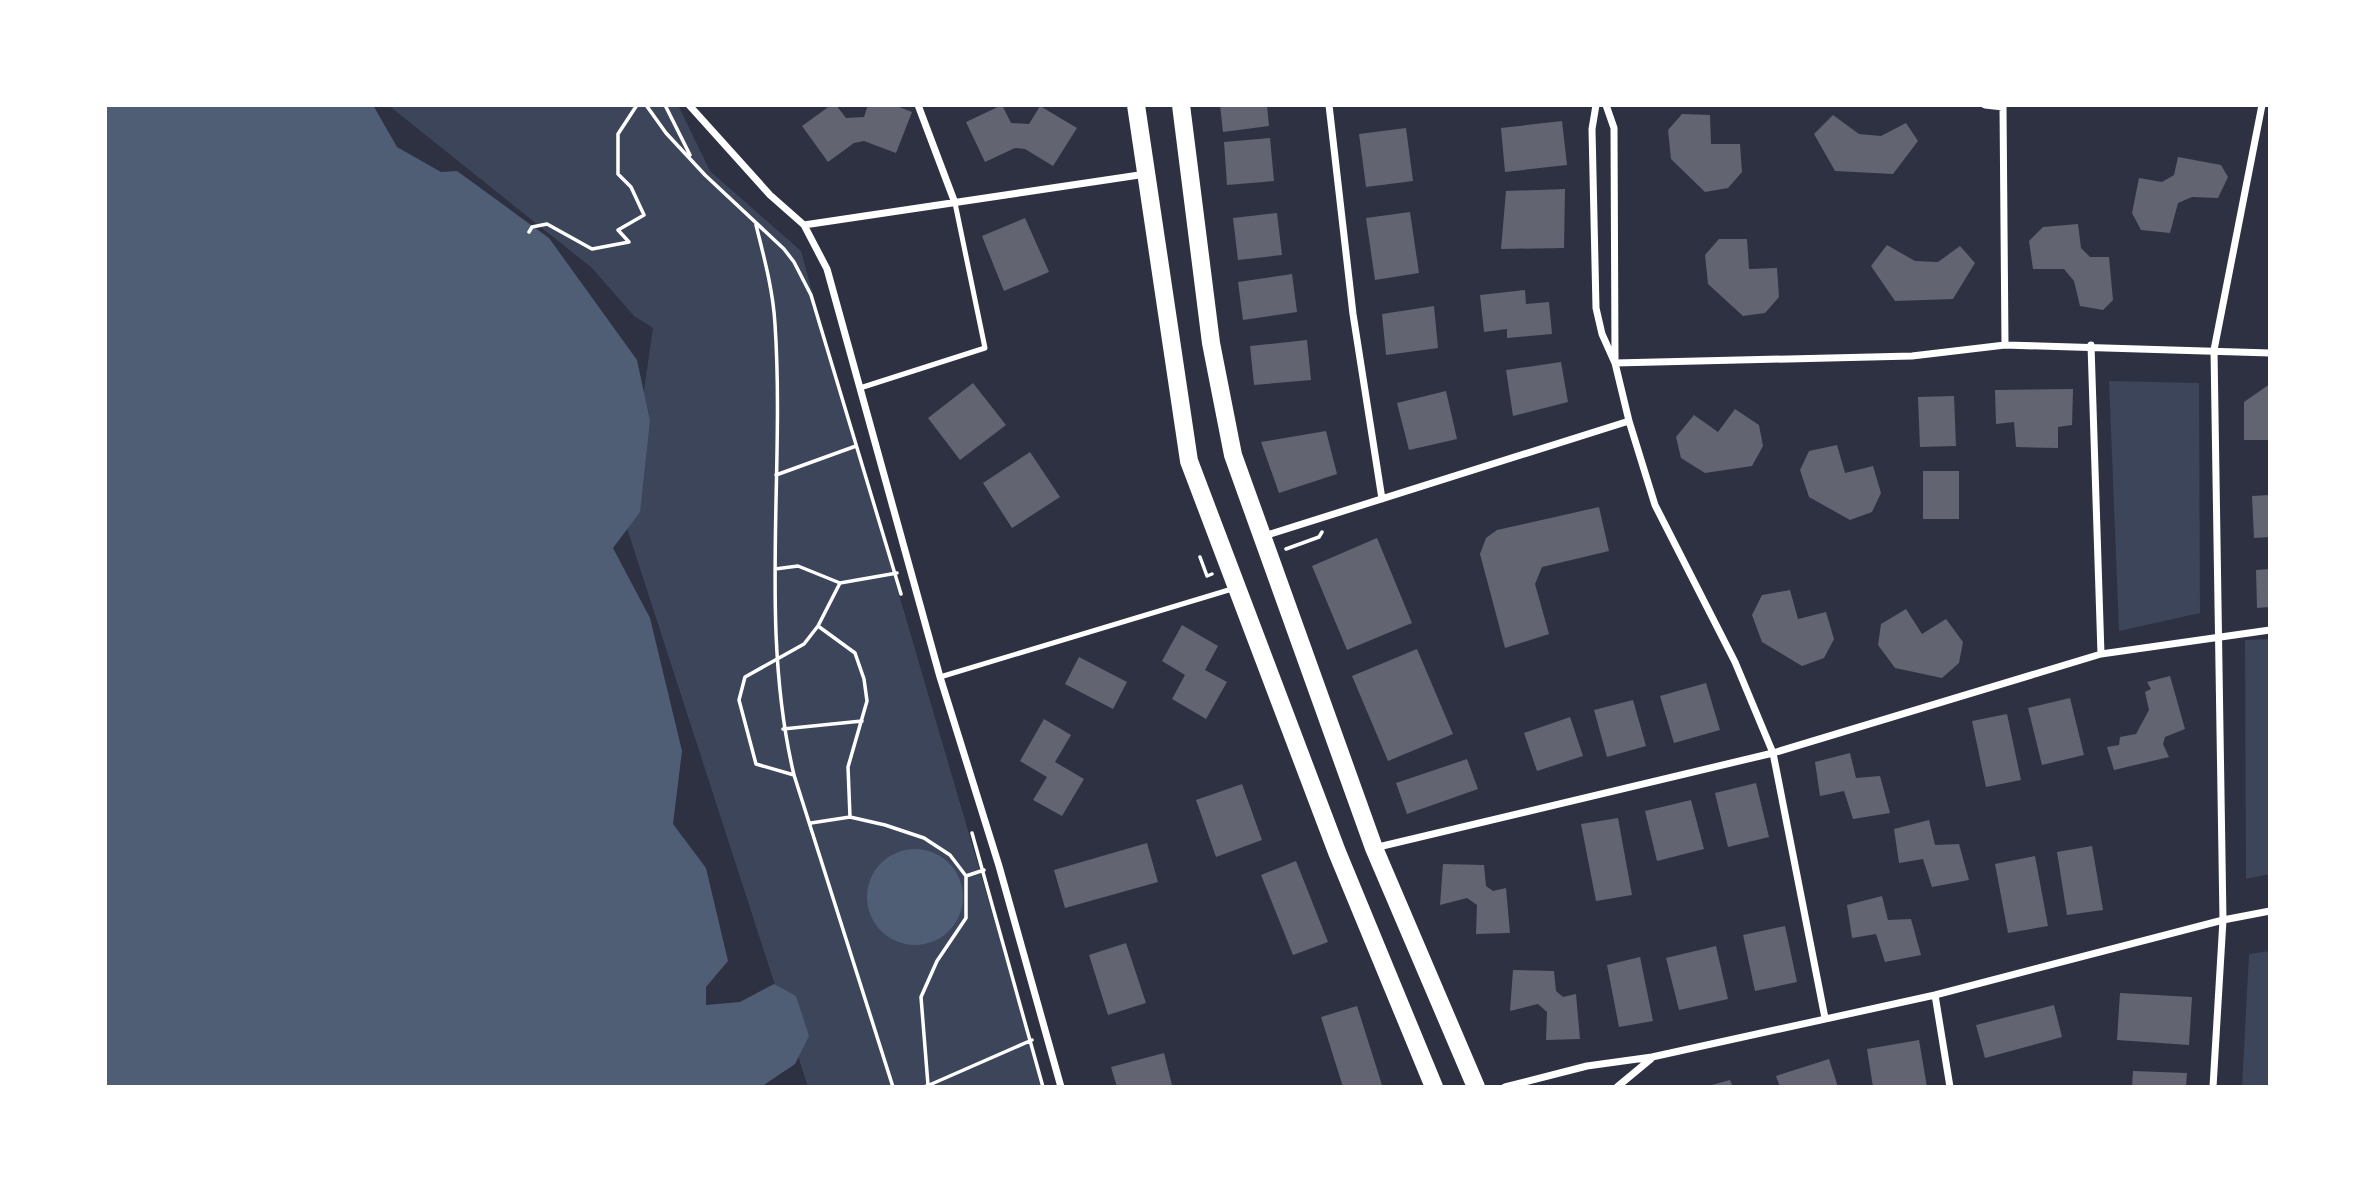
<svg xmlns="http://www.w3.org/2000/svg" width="2375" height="1192" viewBox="0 0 2375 1192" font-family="Signika,sans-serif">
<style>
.green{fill:#3c4559}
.water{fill:#4f5d75}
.building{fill:#626471}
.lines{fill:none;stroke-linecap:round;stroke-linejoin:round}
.path{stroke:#fff;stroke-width:3.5}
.service{stroke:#fff;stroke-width:5}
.minor{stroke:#fff;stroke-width:7}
.primary{stroke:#fff;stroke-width:18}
</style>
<rect width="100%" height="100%" fill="#2d3142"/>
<!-- green -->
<path class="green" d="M 388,105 L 678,105 L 710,171 L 801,251 L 843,403 L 1043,1087 L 808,1087 L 625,522 L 653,328 L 634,316 L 592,268 Z
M 2109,381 L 2199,383 L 2200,613 L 2119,631 Z
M 2270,639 L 2270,874 L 2246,879 L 2245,640 Z
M 2270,951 L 2270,1087 L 2242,1087 L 2249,954 Z"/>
<!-- water -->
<path class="water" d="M 105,105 L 373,105 L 397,147 L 441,172 L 457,171 L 549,238 L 637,360 L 650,421 L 640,512 L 613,548 L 650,618 L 682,751 L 673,824 L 706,868 L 728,961 L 706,987 L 706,1005 L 740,1002 L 774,984 L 796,996 L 809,1036 L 795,1064 L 761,1087 L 105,1087 Z
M867 897a48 48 0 1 1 96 0a48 48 0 1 1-96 0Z"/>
<!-- building -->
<path class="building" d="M 831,105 L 836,105 L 846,118 L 864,117 L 868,105 L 894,105 L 912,112 L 896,153 L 864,141 L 854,143 L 828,162 L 802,126 Z
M 1002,105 L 1011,123 L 1029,124 L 1040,106 L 1077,128 L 1053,166 L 1025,149 L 1015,148 L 985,162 L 966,122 Z
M 1220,105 L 1267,105 L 1269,126 L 1223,132 Z
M 1682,114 L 1710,115 L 1711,144 L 1740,144 L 1742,172 L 1728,188 L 1705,192 L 1671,159 L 1668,130 Z
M 1833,115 L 1859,134 L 1881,136 L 1906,123 L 1918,141 L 1893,174 L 1835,171 L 1814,134 Z
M 1562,121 L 1567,165 L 1505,172 L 1501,128 Z
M 1406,128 L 1413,181 L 1366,187 L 1359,134 Z
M 1270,138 L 1274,181 L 1227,185 L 1224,142 Z
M 2178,157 L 2221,165 L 2228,177 L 2218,198 L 2192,197 L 2178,203 L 2170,233 L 2141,230 L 2132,213 L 2139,178 L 2162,182 L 2174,175 Z
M 1565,189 L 1564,248 L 1501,249 L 1506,191 Z
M 1410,212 L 1419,273 L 1375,280 L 1366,218 Z
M 1277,213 L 1282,255 L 1238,260 L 1233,218 Z
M 1025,218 L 1049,272 L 1004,291 L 982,236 Z
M 2078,224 L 2081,248 L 2090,257 L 2109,257 L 2113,300 L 2103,310 L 2080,306 L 2074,281 L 2064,269 L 2033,269 L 2029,241 L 2043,227 Z
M 1719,239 L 1747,239 L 1749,269 L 1777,268 L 1779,297 L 1765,313 L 1743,316 L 1708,284 L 1705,255 Z
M 1887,245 L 1915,261 L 1938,262 L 1960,246 L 1975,263 L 1953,299 L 1895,301 L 1871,266 Z
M 1292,274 L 1297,312 L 1243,320 L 1238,282 Z
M 1525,290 L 1526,304 L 1549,302 L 1552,334 L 1507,338 L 1507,329 L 1484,332 L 1480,295 Z
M 1434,306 L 1438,348 L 1386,355 L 1382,314 Z
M 1307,340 L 1311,380 L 1254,385 L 1250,346 Z
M 1561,362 L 1568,402 L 1513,416 L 1506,370 Z
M 973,383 L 1006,425 L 960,460 L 928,418 Z
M 2267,386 L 2270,386 L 2270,440 L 2244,440 L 2244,402 Z
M 2073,389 L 2072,425 L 2058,427 L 2058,448 L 2016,447 L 2014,422 L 1996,424 L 1995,390 Z
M 1446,391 L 1457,439 L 1409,450 L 1397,403 Z
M 1954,396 L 1956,446 L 1920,447 L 1918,397 Z
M 1735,409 L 1759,425 L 1763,446 L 1752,466 L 1705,473 L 1681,458 L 1676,437 L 1694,415 L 1718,432 Z
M 1326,431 L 1337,474 L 1279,493 L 1261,442 Z
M 1837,445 L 1845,473 L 1873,466 L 1881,493 L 1872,512 L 1850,520 L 1809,497 L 1800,470 L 1809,451 Z
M 1030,452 L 1060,497 L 1012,528 L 983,483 Z
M 1923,471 L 1959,471 L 1959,519 L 1923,519 Z
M 2270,495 L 2270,537 L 2254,538 L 2252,496 Z
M 1599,507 L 1609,551 L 1542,567 L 1535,584 L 1549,634 L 1505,648 L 1480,554 L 1486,538 L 1497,530 Z
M 1377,538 L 1412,623 L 1347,650 L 1312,566 Z
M 2270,569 L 2270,607 L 2257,608 L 2256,570 Z
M 1790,590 L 1798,619 L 1826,612 L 1834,639 L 1824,658 L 1802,666 L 1762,642 L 1752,615 L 1762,595 Z
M 1906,609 L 1922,634 L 1946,619 L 1963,642 L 1959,663 L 1942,678 L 1895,668 L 1878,645 L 1881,624 Z
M 1182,625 L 1218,646 L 1205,670 L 1227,682 L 1206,719 L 1172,699 L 1185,675 L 1162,661 Z
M 1417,649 L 1453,734 L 1388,761 L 1352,676 Z
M 1079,657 L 1127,682 L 1113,709 L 1065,684 Z
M 2170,676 L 2185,729 L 2165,737 L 2163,744 L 2169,757 L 2114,770 L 2107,747 L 2119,745 L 2120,737 L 2136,734 L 2149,710 L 2145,692 L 2151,689 L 2147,682 Z
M 1706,683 L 1720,730 L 1674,743 L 1660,696 Z
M 2070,698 L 2084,755 L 2042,765 L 2028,708 Z
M 1633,700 L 1646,746 L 1607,757 L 1594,710 Z
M 2007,714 L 2021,780 L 1986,787 L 1972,721 Z
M 1570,717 L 1583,756 L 1537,771 L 1524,733 Z
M 1044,719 L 1071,735 L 1055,762 L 1084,779 L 1062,816 L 1033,800 L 1047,777 L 1020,761 Z
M 1850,753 L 1856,778 L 1880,776 L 1890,813 L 1853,819 L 1844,791 L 1820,796 L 1815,762 Z
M 1467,759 L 1478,789 L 1407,814 L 1396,783 Z
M 1756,783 L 1769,837 L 1728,847 L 1715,793 Z
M 1242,784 L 1262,840 L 1216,857 L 1196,800 Z
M 1691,800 L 1704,849 L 1657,861 L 1645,811 Z
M 1618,818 L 1632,895 L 1596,901 L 1581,824 Z
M 1929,820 L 1935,845 L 1959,844 L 1969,880 L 1932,887 L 1923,859 L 1899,863 L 1894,829 Z
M 1147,843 L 1158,882 L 1065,908 L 1054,870 Z
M 2092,846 L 2103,910 L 2067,915 L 2057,852 Z
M 2035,856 L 2048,926 L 2008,933 L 1995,864 Z
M 1296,861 L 1328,942 L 1293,955 L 1261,875 Z
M 1443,864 L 1484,865 L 1486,886 L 1493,891 L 1506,888 L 1510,933 L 1476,934 L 1477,905 L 1467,898 L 1440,905 Z
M 1882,896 L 1888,920 L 1911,919 L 1921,955 L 1885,962 L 1876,934 L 1852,938 L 1847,905 Z
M 1785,926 L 1797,982 L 1755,991 L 1743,935 Z
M 1126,943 L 1146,1003 L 1108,1015 L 1089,955 Z
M 1716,946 L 1728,999 L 1679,1010 L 1666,958 Z
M 1640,957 L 1653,1021 L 1619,1027 L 1607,965 Z
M 1513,970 L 1554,971 L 1556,991 L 1563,997 L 1576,994 L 1580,1039 L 1546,1040 L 1547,1012 L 1538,1004 L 1510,1011 Z
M 2120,993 L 2192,997 L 2189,1045 L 2117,1040 Z
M 2054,1005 L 2062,1037 L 1985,1058 L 1976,1025 Z
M 1357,1006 L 1382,1085 L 1374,1087 L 1343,1087 L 1321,1017 Z
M 1919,1040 L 1927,1087 L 1873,1087 L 1867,1049 Z
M 1164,1053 L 1172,1085 L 1117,1087 L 1111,1067 Z
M 1829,1059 L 1838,1087 L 1780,1087 L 1776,1076 Z
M 2133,1071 L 2187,1073 L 2186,1087 L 2132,1087 Z
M 1730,1080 L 1733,1087 L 1708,1087 L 1708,1086 Z"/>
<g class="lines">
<!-- path -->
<path class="path" d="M 646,105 L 666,133 L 705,175 L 784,249 L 794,262 L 811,295 L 901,594
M 665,105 L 690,155
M 756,225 C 764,257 773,290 775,324 C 785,474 759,628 794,775 L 893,1087
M 529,232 L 532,227 L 547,224 L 592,249 L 629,242 L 618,230 L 644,215 L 631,187 L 618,174 L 618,134 L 637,105
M 776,475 L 856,446
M 1286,549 L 1319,537 L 1322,532
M 1200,557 L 1207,576 L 1212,574
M 775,569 L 798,566 L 840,583 L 897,573
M 818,626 L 855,653 L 864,679 L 867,701 L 848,767 L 850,817
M 783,729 L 862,721
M 794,775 L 756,764 L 739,700 L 745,677 L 804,644 L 818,626 L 840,583
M 811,823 L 850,817 L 885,825 L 924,838 L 950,855 L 966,876
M 972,833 L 1043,1087
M 927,1086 L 1032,1040
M 924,1087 L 928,1085 L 921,997 L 937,961 L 966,918 L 966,876 L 984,870"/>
<!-- service -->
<path class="service" d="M 860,388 L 985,348 L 955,203
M 940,677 L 1232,589"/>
<!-- minor -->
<path class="minor" d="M 689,105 L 770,195 L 804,225 L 827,269 L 940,677 L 999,866 L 1061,1087
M 918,105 L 955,203
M 1329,105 L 1353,314 L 1382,499
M 1596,105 L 1592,129 L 1596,308 L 1602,334 L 1615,363 L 1629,421 L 1655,505 L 1735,662 L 1773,753 L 1825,1018
M 1606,105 L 1614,128 L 1615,359
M 1985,105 L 2003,107
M 2003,105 L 2005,345
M 804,225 L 1146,174
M 2091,345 L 2101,654
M 1615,363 L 1912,356 L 2005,345 L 2270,353
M 1264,536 L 1629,421
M 1374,848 L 1773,753 L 2101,654 L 2270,630
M 1935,995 L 1950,1087
M 1505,1087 L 1587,1066 L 1652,1057 L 1935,995 L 2223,920 L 2270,911
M 1617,1087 L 1652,1058
M 2213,1087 L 2223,920 L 2214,350 L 2262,105"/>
<!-- primary -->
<path class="primary" d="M 1136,105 L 1189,461 L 1337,852 L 1434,1087
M 1181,105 L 1211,343 L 1233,455 L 1374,848 L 1476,1087"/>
</g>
<!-- border -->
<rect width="2375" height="1192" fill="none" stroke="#ffffff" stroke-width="214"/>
</svg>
